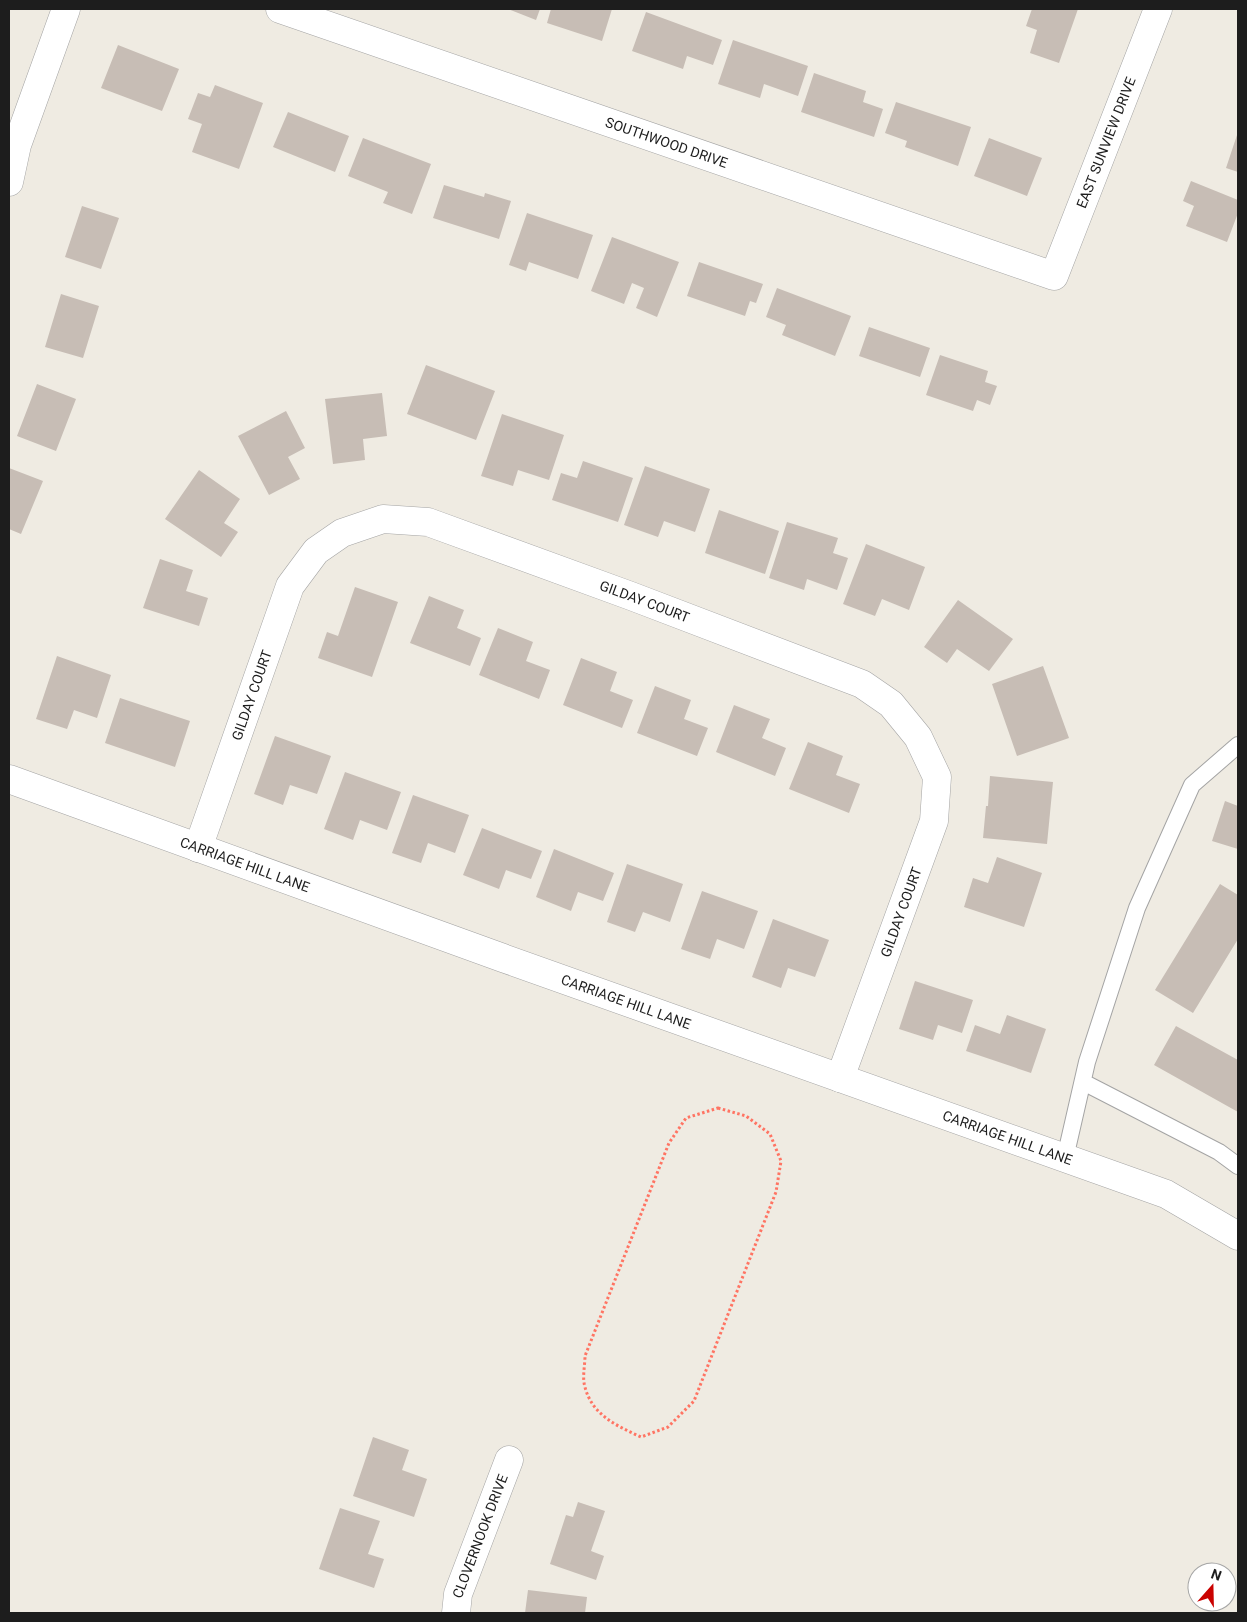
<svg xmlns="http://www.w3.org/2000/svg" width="1247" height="1622" viewBox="0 0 1247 1622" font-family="Roboto,sans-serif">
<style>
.building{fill:#c7bdb5}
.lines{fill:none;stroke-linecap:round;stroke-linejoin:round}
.lane-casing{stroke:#a4a4a4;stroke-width:18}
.street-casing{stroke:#a4a4a4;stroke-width:29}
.path{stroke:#ff7463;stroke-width:3;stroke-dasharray:2.5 2.5;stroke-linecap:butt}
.lane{stroke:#fff;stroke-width:16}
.street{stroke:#fff;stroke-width:28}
.labels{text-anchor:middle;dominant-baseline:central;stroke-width:4;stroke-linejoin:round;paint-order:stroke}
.street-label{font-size:14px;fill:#1d1d1d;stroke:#fff}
</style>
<rect width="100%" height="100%" fill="#efebe2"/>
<!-- building -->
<path class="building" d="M 508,9 L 540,9 L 536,20 Z
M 551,9 L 612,9 L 602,41 L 547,23 Z
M 1032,9 L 1078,9 L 1059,63 L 1030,53 L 1037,30 L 1026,26 Z
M 646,12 L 722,40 L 713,65 L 687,56 L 683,69 L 632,51 Z
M 733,40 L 808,66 L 798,96 L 764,84 L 760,98 L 718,84 Z
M 118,45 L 179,69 L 162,111 L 101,88 Z
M 814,73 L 866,91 L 863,102 L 883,109 L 874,137 L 801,112 Z
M 215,85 L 263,103 L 239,169 L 192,152 L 202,124 L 188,119 L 198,93 L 210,97 Z
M 896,102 L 971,127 L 958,166 L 905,147 L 907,141 L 885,133 Z
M 288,112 L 349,136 L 335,172 L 273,147 Z
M 1238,132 L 1238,172 L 1226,168 Z
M 363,138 L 431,164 L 412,214 L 383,203 L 388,192 L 348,176 Z
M 989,138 L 1042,158 L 1027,196 L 974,176 Z
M 1191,181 L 1238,200 L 1238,213 L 1227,242 L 1186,226 L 1194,206 L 1183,201 Z
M 444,185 L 484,197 L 485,193 L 511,201 L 499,239 L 433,218 Z
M 82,206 L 119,218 L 101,269 L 65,257 Z
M 527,213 L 593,235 L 578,279 L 529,262 L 526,271 L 509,265 Z
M 612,237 L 679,262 L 657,317 L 636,308 L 644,288 L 632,283 L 624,304 L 591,291 Z
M 699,262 L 763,284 L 756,303 L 750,301 L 745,316 L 687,296 Z
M 777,288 L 851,316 L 835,356 L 782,335 L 786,325 L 766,317 Z
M 61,294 L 99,306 L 83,358 L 45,347 Z
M 869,327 L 930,348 L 920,377 L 859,356 Z
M 940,355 L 988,371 L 985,382 L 997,386 L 990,405 L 977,400 L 973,411 L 926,395 Z
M 426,365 L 495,391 L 476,440 L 407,414 Z
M 37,384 L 76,399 L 56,451 L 17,436 Z
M 382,393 L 387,436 L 363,439 L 365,460 L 333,464 L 325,399 Z
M 286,411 L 305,448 L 288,457 L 300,479 L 269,495 L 238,436 Z
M 502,414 L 564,435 L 549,480 L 518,470 L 513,486 L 481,476 Z
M 583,461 L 633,478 L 618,522 L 552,500 L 561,473 L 577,478 Z
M 645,466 L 710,489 L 695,532 L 664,521 L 658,537 L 624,525 Z
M 9,468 L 43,481 L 21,534 L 9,529 Z
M 199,470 L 240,499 L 224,523 L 238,532 L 221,557 L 165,519 Z
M 719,510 L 779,531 L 765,574 L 705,553 Z
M 787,522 L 838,538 L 833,553 L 848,558 L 837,590 L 807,579 L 804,590 L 769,578 Z
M 866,544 L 925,567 L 909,610 L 882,599 L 875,616 L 843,604 Z
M 160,559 L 193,570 L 186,591 L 208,598 L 199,626 L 143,608 Z
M 355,587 L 398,602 L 372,677 L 318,658 L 327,632 L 338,636 Z
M 429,596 L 464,610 L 457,628 L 481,638 L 470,666 L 410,643 Z
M 958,600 L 1013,639 L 989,671 L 957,649 L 947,663 L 924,647 Z
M 498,628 L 533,642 L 526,661 L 550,670 L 539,699 L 479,675 Z
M 57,656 L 111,675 L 97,718 L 74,710 L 67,729 L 36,719 Z
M 581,658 L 617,672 L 610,691 L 633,700 L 622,728 L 563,705 Z
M 1043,666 L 1069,738 L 1017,756 L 992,684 Z
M 655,686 L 691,700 L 684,719 L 708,728 L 697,756 L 637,733 Z
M 120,698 L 190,721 L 175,767 L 105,743 Z
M 734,705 L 770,719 L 762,738 L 786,748 L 775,776 L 716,752 Z
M 275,736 L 331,756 L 317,794 L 290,785 L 283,805 L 254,794 Z
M 808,742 L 843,756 L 836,775 L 860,784 L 849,813 L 789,789 Z
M 345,772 L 401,792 L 387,830 L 360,820 L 353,840 L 324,829 Z
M 990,776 L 1053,782 L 1047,844 L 983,838 L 986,806 L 988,806 Z
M 413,795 L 469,815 L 455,853 L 428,843 L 421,863 L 392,853 Z
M 1225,801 L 1238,806 L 1238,849 L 1212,841 Z
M 482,828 L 542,851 L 531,879 L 506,870 L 499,889 L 463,875 Z
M 554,849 L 614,873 L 603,901 L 578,892 L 571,911 L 536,897 Z
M 997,857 L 1042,873 L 1024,927 L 964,907 L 973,878 L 988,883 Z
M 627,864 L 683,884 L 670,922 L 643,912 L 635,932 L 607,922 Z
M 1220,884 L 1238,895 L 1238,939 L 1193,1013 L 1155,990 Z
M 702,891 L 758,911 L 744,949 L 717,939 L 710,959 L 681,949 Z
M 773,919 L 829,940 L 815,977 L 788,968 L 781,988 L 752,977 Z
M 915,981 L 973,1000 L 962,1033 L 938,1025 L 933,1040 L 899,1029 Z
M 1007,1015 L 1046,1029 L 1031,1073 L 966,1051 L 975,1025 L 1000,1034 Z
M 1176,1026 L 1238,1060 L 1238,1112 L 1154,1065 Z
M 373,1437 L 409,1450 L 402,1470 L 427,1479 L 414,1517 L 353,1496 Z
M 578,1502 L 605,1511 L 591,1551 L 604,1556 L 596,1580 L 550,1564 L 566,1515 L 573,1517 Z
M 340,1508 L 380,1521 L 368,1554 L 384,1559 L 374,1588 L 319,1569 Z
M 528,1590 L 587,1597 L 585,1613 L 525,1613 Z"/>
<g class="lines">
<!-- lane casing -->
<g class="lane-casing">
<path id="lane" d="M 1083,1082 L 1219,1152 L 1238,1166
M 1065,1158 L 1087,1062 L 1137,908 L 1192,785 L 1238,745"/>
</g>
<!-- street casing -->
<g class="street-casing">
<g id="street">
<path id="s1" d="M 280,9 L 1054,276 L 1158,9"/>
<path d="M 9,182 L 17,145 L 66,9"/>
<path id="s2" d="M 9,779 L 503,958 L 1166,1194 L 1238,1236"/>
<path id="s3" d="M 198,848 L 290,586 L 316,551 L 342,533 L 383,519 L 428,522 L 631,596 L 862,684 L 891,704 L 918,737 L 937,777 L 934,821 L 840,1078"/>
<path id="s4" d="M 456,1613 L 458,1594 L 509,1460"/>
</g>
</g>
<!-- path -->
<path class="path" d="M 718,1108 L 746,1116 L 770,1134 L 781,1161 L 776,1192 L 694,1401 L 668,1427 L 641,1437 C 617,1426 592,1415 585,1387 C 582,1378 585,1365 585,1356 L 669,1143 L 686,1118 Z"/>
<!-- lane -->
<use href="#lane" class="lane"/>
<!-- street -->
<use href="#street" class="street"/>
</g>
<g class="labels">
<!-- street labels -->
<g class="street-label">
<text stroke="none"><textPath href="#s1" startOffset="409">SOUTHWOOD DRIVE</textPath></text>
<text stroke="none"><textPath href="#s1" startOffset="962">EAST SUNVIEW DRIVE</textPath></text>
<text stroke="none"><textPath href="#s3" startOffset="672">GILDAY COURT</textPath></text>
<text stroke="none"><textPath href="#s3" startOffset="162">GILDAY COURT</textPath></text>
<text stroke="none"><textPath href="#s2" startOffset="251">CARRIAGE HILL LANE</textPath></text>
<text transform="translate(901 912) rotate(-70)">GILDAY COURT</text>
<text stroke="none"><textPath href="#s2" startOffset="656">CARRIAGE HILL LANE</textPath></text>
<text stroke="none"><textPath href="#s2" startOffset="1061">CARRIAGE HILL LANE</textPath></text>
<text stroke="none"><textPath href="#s4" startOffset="81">CLOVERNOOK DRIVE</textPath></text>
</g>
</g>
<!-- border -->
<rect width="1247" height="1622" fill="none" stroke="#1d1d1d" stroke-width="20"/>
<!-- north arrow -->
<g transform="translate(1212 1587) rotate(20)"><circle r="24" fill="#ffffff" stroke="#a5a5a5"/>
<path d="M0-4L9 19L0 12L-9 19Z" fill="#ca0200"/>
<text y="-8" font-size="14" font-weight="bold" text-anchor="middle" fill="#1d1d1d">N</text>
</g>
</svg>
